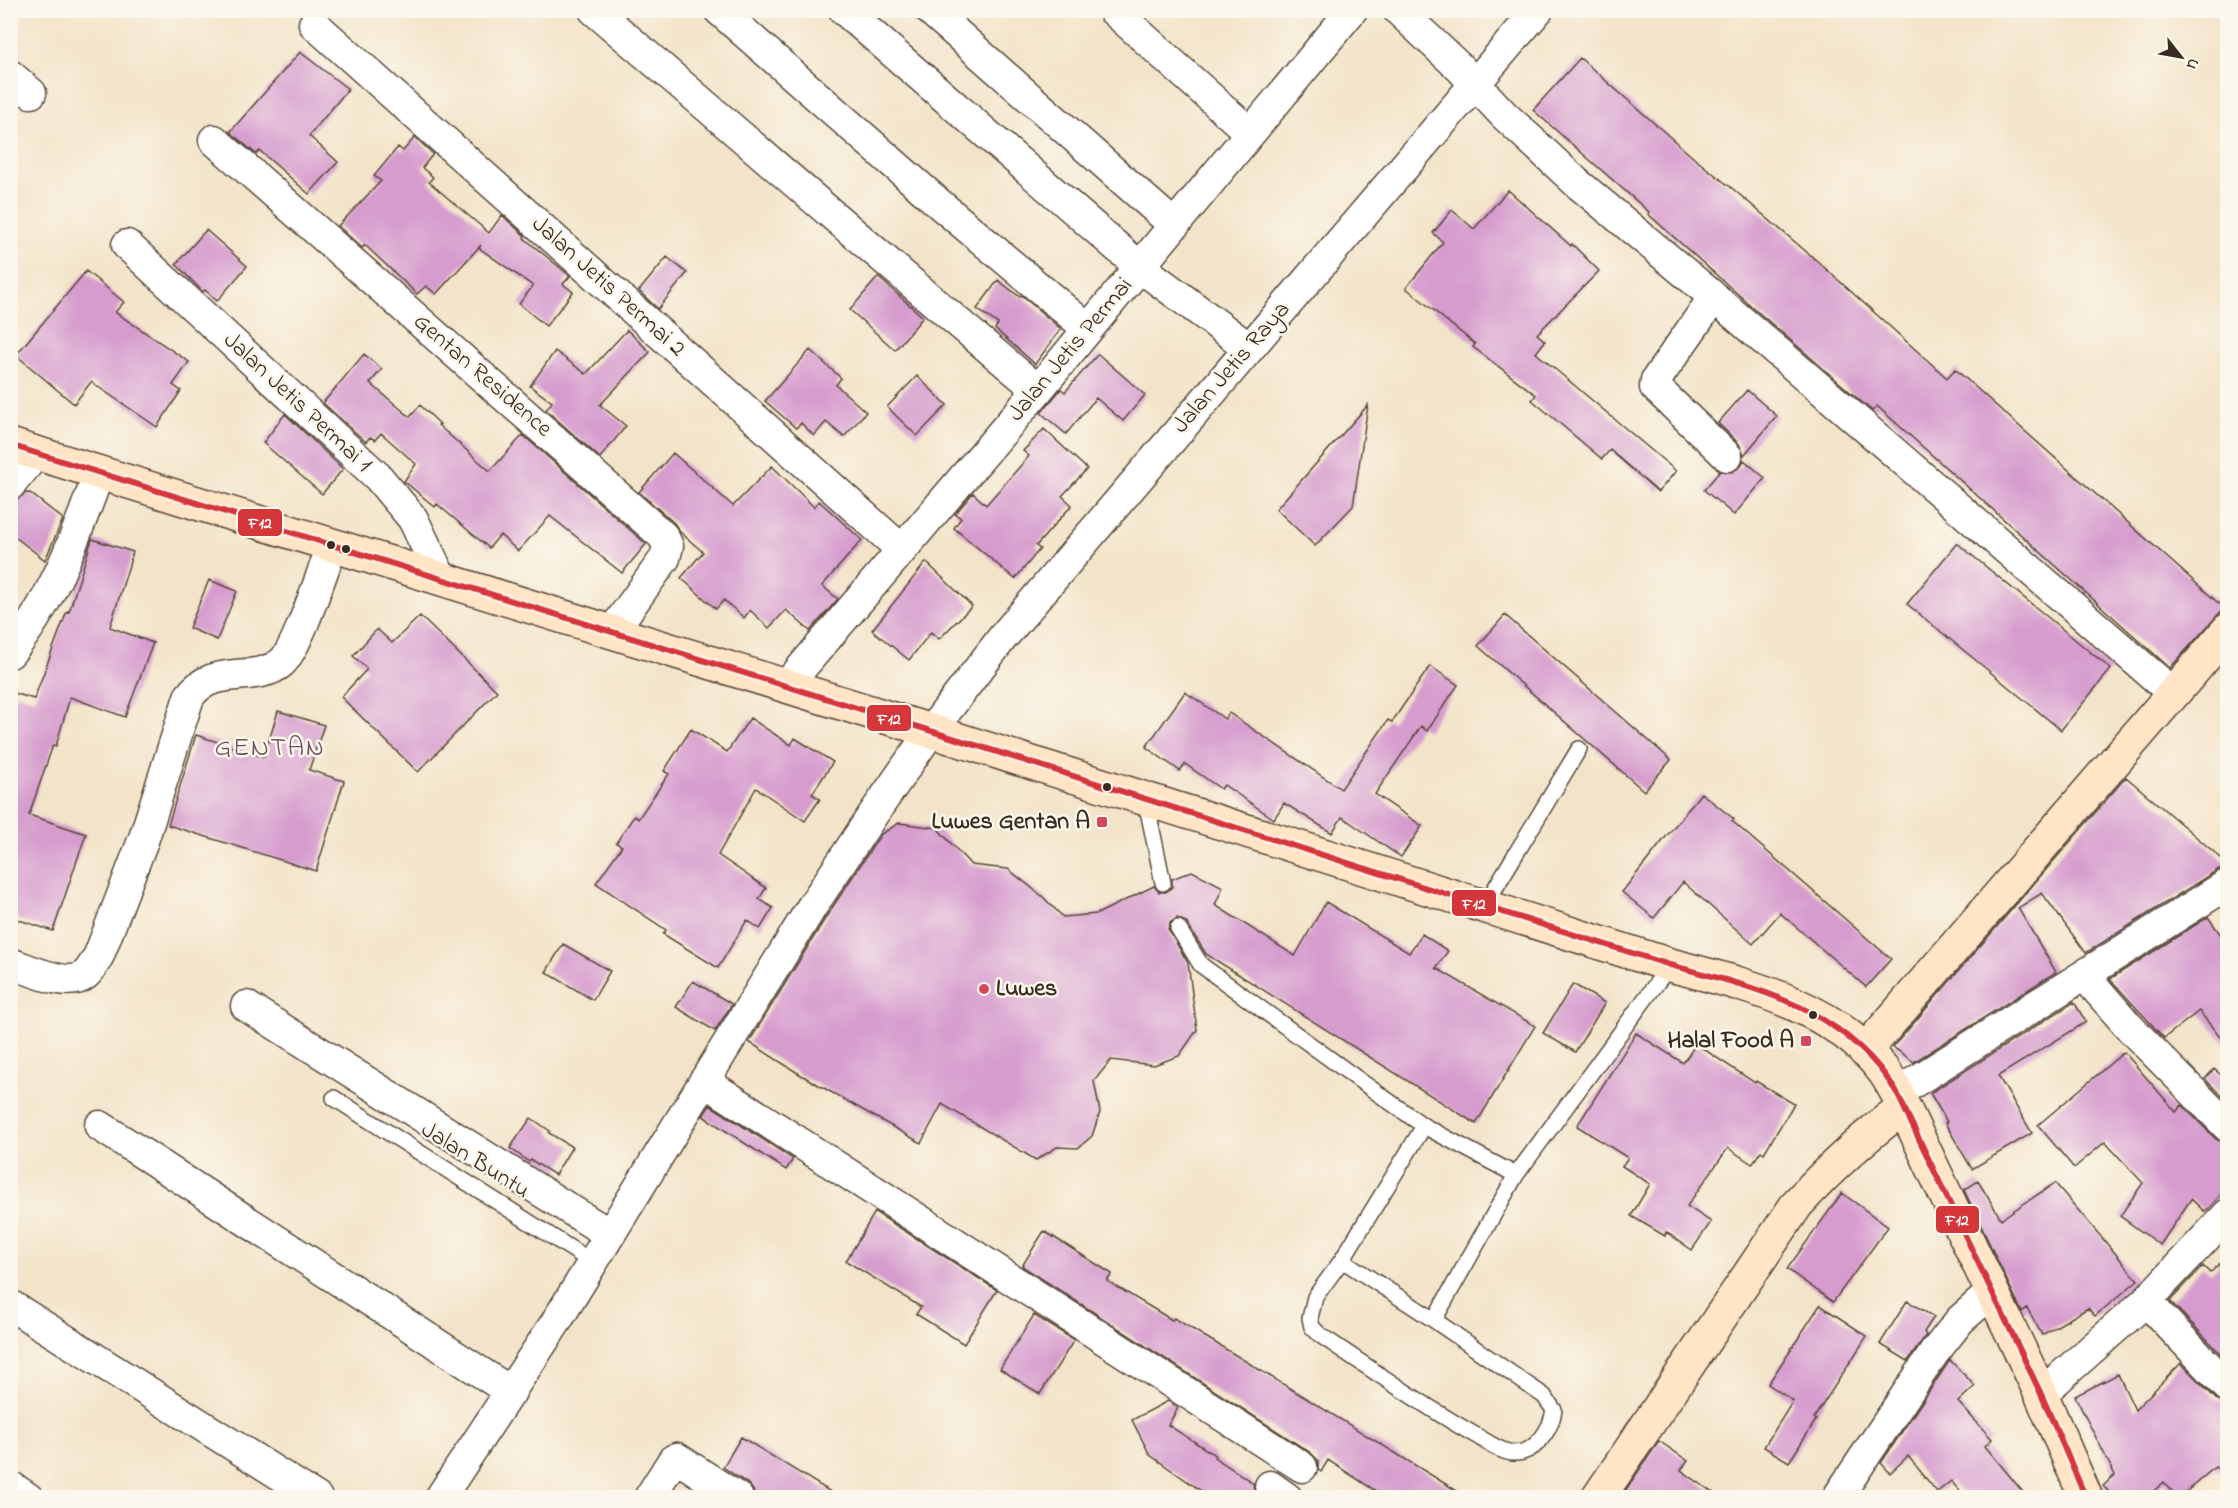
<svg xmlns="http://www.w3.org/2000/svg" width="2238" height="1508" viewBox="0 0 2238 1508" font-family="'Indie Flower',sans-serif">
<style>
.building{fill:#d69cce}
.lines{fill:none;stroke-linecap:round;stroke-linejoin:round}
.lane-casing{stroke:#574638;stroke-width:18}
.street-casing{stroke:#574638;stroke-width:33}
.secondary-casing{stroke:#574638;stroke-width:36}
.lane{stroke:#fff;stroke-width:15}
.street{stroke:#fff;stroke-width:30}
.secondary{stroke:#ffe4c6;stroke-width:33}
.bus-1-casing{stroke:#fbf7ec;stroke-width:10}
.bus-1{stroke:#d5363a;stroke-width:6}
.bus-dot{fill:#3b2a1e;stroke:#fbf7ec;stroke-width:2}
.poi-dot{fill:#d1495b;stroke:#fbf7ec;stroke-width:2}
.labels{text-anchor:middle;dominant-baseline:central;stroke-width:5;stroke-linejoin:round;paint-order:stroke}
.street-label{font-size:24px;fill:#3b2a1e;stroke:#fbf7ec}
.poi-label{font-size:24px;font-weight:bold;fill:#3b2a1e;stroke:#fbf7ec;text-anchor:end}
.quarter-label{font-size:27px;letter-spacing:1.5px;fill:#71525c;stroke:#fbf7ec}
.line-badge{stroke:#fbf7ec;stroke-width:2}
.badge-label{font-size:16px;text-anchor:middle;font-weight:bold;fill:#fff}
</style>
<rect width="100%" height="100%" fill="#fbf7ec"/>
<filter id="ink" filterUnits="userSpaceOnUse"><feTurbulence type="fractalNoise" baseFrequency=".0167" numOctaves="2"/><feDisplacementMap in="SourceGraphic" scale="12" xChannelSelector="R" yChannelSelector="G"/><feConvolveMatrix kernelMatrix="1 2 1 2 8 2 1 2 1" color-interpolation-filters="sRGB"/></filter>
<filter id="wash" filterUnits="userSpaceOnUse"><feTurbulence type="fractalNoise" baseFrequency=".008" numOctaves="4" result="noise"/><feDisplacementMap in="SourceGraphic" scale="24" xChannelSelector="R" yChannelSelector="G"/><feGaussianBlur stdDeviation="1.35" result="paint"/><feColorMatrix in="noise" values="0 0 0 0 0 0 0 0 0 0 0 0 0 0 0 0 0 1.4 0 .05"/><feComposite in="paint" operator="in"/></filter>
<g filter="url(#wash)">
<rect width="100%" height="100%" fill="#f3e4c9"/>
<g id="blocks">
<!-- building -->
<path class="building" d="M 300,52 L 348,89 L 309,136 L 338,162 L 309,194 L 260,151 L 256,154 L 230,132 Z
M 1580,58 L 1695,159 L 1733,189 L 1816,260 L 1947,378 L 1955,369 L 2224,608 L 2170,668 L 1877,406 L 1872,411 L 1758,312 L 1648,214 L 1649,212 L 1533,110 Z
M 415,137 L 433,154 L 422,168 L 433,177 L 429,182 L 489,233 L 502,215 L 525,236 L 524,238 L 570,276 L 563,284 L 573,292 L 546,326 L 519,304 L 533,286 L 479,248 L 481,245 L 436,294 L 426,286 L 417,294 L 365,245 L 362,248 L 338,226 L 381,181 L 374,176 L 398,147 L 403,151 Z
M 1508,190 L 1571,246 L 1572,244 L 1599,271 L 1537,334 L 1545,341 L 1536,353 L 1676,471 L 1658,492 L 1610,450 L 1602,459 L 1532,400 L 1536,395 L 1473,347 L 1475,344 L 1406,288 L 1443,242 L 1433,233 L 1452,210 L 1474,229 Z
M 206,230 L 247,266 L 217,301 L 205,290 L 203,292 L 176,264 Z
M 667,257 L 687,273 L 658,309 L 639,291 Z
M 86,271 L 124,302 L 115,312 L 189,362 L 173,385 L 181,391 L 157,427 L 91,382 L 74,404 L 16,355 Z
M 878,277 L 923,317 L 895,350 L 850,310 Z
M 998,280 L 1020,297 L 1021,295 L 1061,329 L 1035,364 L 995,329 L 998,324 L 977,309 Z
M 627,330 L 650,352 L 600,405 L 626,426 L 600,458 L 546,410 L 552,402 L 530,386 L 555,351 L 586,374 Z
M 810,350 L 841,378 L 836,385 L 866,412 L 844,437 L 826,422 L 814,436 L 801,423 L 796,428 L 765,401 Z
M 364,354 L 382,369 L 370,383 L 410,417 L 420,405 L 440,424 L 438,425 L 490,471 L 523,435 L 646,544 L 622,573 L 550,516 L 518,551 L 500,535 L 489,548 L 437,504 L 435,507 L 404,481 L 416,464 L 381,433 L 375,440 L 370,437 L 366,442 L 323,403 Z
M 1098,354 L 1145,395 L 1123,421 L 1096,398 L 1066,434 L 1041,413 L 1061,389 L 1065,392 Z
M 917,376 L 947,405 L 917,436 L 887,407 Z
M 1747,390 L 1777,416 L 1744,455 L 1739,444 L 1718,423 Z
M 1368,405 L 1353,506 L 1315,546 L 1276,509 Z
M 285,414 L 343,469 L 322,494 L 263,443 Z
M 1044,429 L 1087,469 L 1062,496 L 1072,505 L 1036,546 L 1040,549 L 1015,579 L 954,528 L 961,518 L 955,514 L 973,493 L 986,505 L 1029,456 L 1023,451 Z
M 673,453 L 733,506 L 772,466 L 814,507 L 819,501 L 862,540 L 822,586 L 838,599 L 810,631 L 786,610 L 769,628 L 750,610 L 744,618 L 724,600 L 716,609 L 681,578 L 703,552 L 680,532 L 674,523 L 639,492 Z
M 1744,460 L 1765,478 L 1734,515 L 1704,490 L 1720,471 L 1732,472 L 1740,467 Z
M 26,493 L 30,493 L 63,519 L 45,560 L 10,533 L 10,504 Z
M 92,539 L 133,552 L 110,627 L 153,643 L 125,717 L 70,697 L 56,746 L 53,745 L 29,815 L 86,834 L 53,931 L 10,917 L 10,692 L 34,699 L 67,611 L 69,612 Z
M 1957,543 L 2111,669 L 2061,730 L 1907,604 Z
M 926,562 L 972,606 L 939,639 L 931,632 L 909,660 L 872,630 Z
M 209,580 L 237,591 L 217,640 L 189,628 Z
M 1505,615 L 1671,760 L 1644,791 L 1478,646 Z
M 420,616 L 497,691 L 418,772 L 341,697 L 367,669 L 353,656 L 377,629 L 392,643 Z
M 1430,666 L 1458,685 L 1427,731 L 1421,726 L 1375,794 L 1422,826 L 1401,857 L 1342,817 L 1332,833 L 1284,803 L 1274,819 L 1224,785 L 1221,789 L 1185,764 L 1180,771 L 1146,747 L 1185,692 L 1225,719 L 1229,713 L 1341,789 L 1388,720 L 1392,722 Z
M 278,711 L 324,725 L 309,770 L 344,781 L 316,871 L 168,825 L 196,735 L 264,757 Z
M 750,718 L 791,745 L 795,738 L 833,762 L 812,794 L 820,799 L 805,821 L 756,788 L 718,855 L 766,888 L 759,899 L 773,908 L 760,929 L 747,920 L 718,968 L 663,934 L 666,930 L 596,883 L 622,846 L 616,843 L 634,816 L 638,819 L 669,774 L 664,771 L 691,729 L 727,752 Z
M 2126,777 L 2228,864 L 2228,867 L 2219,869 L 2086,953 L 2042,893 L 2018,908 L 2056,972 L 1914,1062 L 1893,1047 Z
M 1701,793 L 1734,819 L 1732,821 L 1891,959 L 1866,987 L 1780,913 L 1753,944 L 1683,882 L 1654,918 L 1622,892 Z
M 899,823 L 937,828 L 971,865 L 1008,869 L 1042,896 L 1063,917 L 1097,914 L 1154,886 L 1159,892 L 1166,892 L 1172,887 L 1172,879 L 1192,871 L 1223,887 L 1215,905 L 1295,956 L 1326,902 L 1409,953 L 1422,934 L 1448,951 L 1436,968 L 1535,1026 L 1476,1124 L 1206,954 L 1186,922 L 1177,918 L 1170,923 L 1168,929 L 1188,963 L 1197,1030 L 1179,1056 L 1154,1065 L 1111,1060 L 1094,1081 L 1100,1112 L 1092,1136 L 1078,1148 L 1057,1147 L 1036,1160 L 942,1104 L 921,1143 L 801,1075 L 749,1042 L 828,914 L 881,834 Z
M 2208,917 L 2228,945 L 2228,1047 L 2199,1011 L 2164,1038 L 2110,979 Z
M 563,944 L 610,971 L 593,1000 L 546,972 Z
M 693,981 L 732,1004 L 715,1031 L 676,1007 Z
M 1573,984 L 1605,1003 L 1575,1052 L 1543,1033 Z
M 2074,1002 L 2086,1022 L 1998,1076 L 2032,1133 L 1972,1169 L 1945,1123 L 1947,1122 L 1930,1093 Z
M 1636,1033 L 1683,1063 L 1696,1044 L 1755,1083 L 1756,1081 L 1794,1104 L 1764,1153 L 1761,1151 L 1752,1164 L 1728,1148 L 1687,1206 L 1711,1222 L 1692,1250 L 1666,1232 L 1665,1236 L 1631,1216 L 1650,1184 L 1622,1166 L 1628,1158 L 1577,1126 Z
M 2124,1052 L 2176,1112 L 2182,1105 L 2216,1139 L 2228,1144 L 2228,1187 L 2205,1212 L 2191,1199 L 2160,1245 L 2120,1216 L 2143,1183 L 2105,1142 L 2074,1168 L 2038,1125 Z
M 2214,1069 L 2228,1081 L 2228,1102 L 2205,1079 Z
M 710,1105 L 793,1159 L 786,1170 L 703,1116 Z
M 531,1118 L 550,1131 L 549,1133 L 572,1147 L 555,1175 L 531,1160 L 529,1162 L 510,1148 Z
M 1978,1181 L 2001,1219 L 2055,1183 L 2138,1280 L 2095,1316 L 2088,1308 L 2042,1335 L 2027,1308 L 2022,1312 L 1964,1190 Z
M 1842,1193 L 1888,1227 L 1833,1302 L 1787,1269 Z
M 875,1212 L 997,1290 L 964,1344 L 916,1314 L 921,1307 L 846,1261 Z
M 1044,1231 L 1112,1274 L 1107,1281 L 1172,1320 L 1174,1318 L 1237,1356 L 1467,1497 L 1385,1497 L 1328,1460 L 1321,1472 L 1318,1470 L 1318,1460 L 1311,1453 L 1022,1266 Z
M 2228,1256 L 2228,1361 L 2170,1301 L 2203,1266 L 2210,1273 Z
M 1907,1301 L 1934,1317 L 1924,1332 L 1926,1335 L 1908,1361 L 1880,1344 Z
M 1820,1305 L 1867,1336 L 1814,1418 L 1816,1420 L 1789,1462 L 1764,1447 L 1793,1401 L 1768,1384 Z
M 1034,1315 L 1074,1340 L 1040,1394 L 1000,1369 Z
M 1950,1360 L 1975,1386 L 1958,1402 L 1992,1439 L 1985,1446 L 2027,1497 L 1965,1497 L 1951,1481 L 1937,1492 L 1908,1456 L 1890,1473 L 1881,1463 Z
M 2181,1363 L 2216,1399 L 2228,1404 L 2228,1477 L 2215,1467 L 2180,1497 L 2177,1497 L 2164,1482 L 2147,1497 L 2114,1497 L 2103,1486 L 2115,1475 L 2075,1396 L 2118,1374 L 2135,1410 Z
M 1168,1401 L 1178,1408 L 1168,1425 L 1215,1455 L 1214,1457 L 1253,1483 L 1254,1493 L 1258,1497 L 1210,1497 L 1150,1455 L 1132,1420 Z
M 741,1437 L 839,1497 L 755,1497 L 753,1490 L 748,1484 L 723,1467 Z
M 1659,1441 L 1688,1461 L 1681,1470 L 1719,1497 L 1621,1497 Z"/>
</g>
</g>
<g filter="url(#ink)">
<use href="#blocks" fill-opacity="0" stroke="#574638" stroke-width="1.5"/>
<g class="lines">
<!-- lane casing -->
<g class="lane-casing">
<path id="lane" d="M 1146,801 L 1163,883
M 1485,905 L 1579,749
M 1178,928 L 1201,965 L 1359,1080 L 1424,1126 L 1516,1175 L 1670,965
M 334,1098 L 592,1262
M 1424,1126 L 1342,1260 L 1315,1297 L 1310,1318 L 1312,1327 L 1320,1335 C 1371,1369 1422,1405 1475,1435 C 1486,1441 1500,1452 1513,1453 C 1536,1454 1551,1429 1554,1410 L 1544,1396 L 1434,1320 L 1516,1175
M 1342,1260 L 1434,1320"/>
</g>
<!-- street casing -->
<g class="street-casing">
<path id="street" d="M 594,10 C 742,136 889,265 1038,390
M 719,10 L 943,207 L 1088,329
M 844,10 L 1140,267 L 1249,348
M 930,10 L 1174,225
M 1113,10 L 1250,133
M 1398,10 L 1460,68 L 1504,115 L 1577,183 L 1714,297 L 2173,693
M 314,24 L 902,550
M 10,75 L 31,93
M 214,140 L 663,536 L 668,546 L 665,558 L 612,632
M 127,245 L 378,477 L 413,519 L 442,580
M 1714,297 L 1656,380 L 1655,387 L 1727,456
M 10,485 L 36,454
M 10,653 C 54,600 75,537 99,473
M 786,686 L 1038,390 L 1352,10
M 10,963 C 29,969 68,989 85,975 C 91,970 95,962 99,955 L 144,838 L 189,697 C 212,663 256,684 281,663 C 297,651 323,569 332,546
M 2084,975 L 2132,1030 L 2228,1127
M 246,1006 L 609,1234
M 704,1081 L 1302,1467
M 1897,1093 L 2228,884
M 100,1126 L 511,1392
M 2146,1301 L 2228,1387
M 10,1305 L 317,1498
M 2041,1394 L 2146,1301 L 2228,1214
M 10,1486 L 28,1498
M 1270,1486 L 1287,1498
M 440,1498 L 556,1322 L 813,905 L 872,816 L 931,731 L 1003,637 L 1538,10
M 649,1498 L 673,1460 L 677,1458 L 738,1498
M 1837,1498 L 1934,1353 L 1960,1320 L 1992,1292"/>
</g>
<!-- secondary casing -->
<g class="secondary-casing">
<path id="secondary" d="M 10,445 L 931,731 L 1670,965 C 1745,985 1832,1004 1882,1069 C 1888,1076 1892,1085 1897,1093 L 2041,1394 L 2086,1498
M 1865,1051 L 2228,630
M 1598,1498 L 1797,1204 C 1831,1167 1862,1138 1903,1108"/>
</g>
<!-- lane -->
<use href="#lane" class="lane"/>
<!-- street -->
<use href="#street" class="street"/>
<!-- secondary -->
<use href="#secondary" class="secondary"/>
<!-- bus-1 casing -->
<g class="bus-1-casing">
<path id="bus-1" d="M 10,445 L 931,731 L 1670,965 C 1758,988 1847,1009 1897,1093 L 2041,1394 L 2086,1498"/>
</g>
<!-- bus-1 -->
<use href="#bus-1" class="bus-1"/>
</g>
</g>
<!-- markers -->
<g class="bus-dot">
<circle cx="331" cy="545" r="5"/>
<circle cx="346" cy="549" r="5"/>
<circle cx="1107" cy="787" r="5"/>
<circle cx="1813" cy="1015" r="5"/>
</g>
<g class="poi-dot">
<rect x="1096" y="816" width="12" height="12" rx="3"/>
<circle cx="984" cy="989" r="6"/>
<rect x="1800" y="1035" width="12" height="12" rx="3"/>
</g>
<g class="labels">
<!-- street labels -->
<g class="street-label">
<text transform="translate(608 287) rotate(42)">Jalan Jetis Permai 2</text>
<text transform="translate(1071 350) rotate(-50)">Jalan Jetis Permai</text>
<text transform="translate(1232 368) rotate(-49)">Jalan Jetis Raya</text>
<text transform="translate(482 376) rotate(41)">Gentan Residence</text>
<text transform="translate(297 403) rotate(43)">Jalan Jetis Permai 1</text>
<text transform="translate(475 1161) rotate(32)">Jalan Buntu</text>
</g>
<!-- poi labels -->
<g class="poi-label">
<text x="1090" y="822">Luwes Gentan A</text>
<text x="996" y="989" text-anchor="start">Luwes</text>
<text x="1794" y="1041">Halal Food A</text>
</g>
<!-- quarter labels -->
<g class="quarter-label">
<text x="270" y="748">GENTAN</text>
</g>
</g>
<g class="line-badge">
<rect x="237" y="508" width="46" height="29" rx="6" fill="#d5363a"/>
<rect x="866" y="704" width="46" height="28" rx="6" fill="#d5363a"/>
<rect x="1451" y="889" width="46" height="28" rx="6" fill="#d5363a"/>
<rect x="1935" y="1205" width="45" height="29" rx="6" fill="#d5363a"/>
</g>
<g class="badge-label">
<text x="260" y="528">F12</text>
<text x="889" y="724">F12</text>
<text x="1474" y="909">F12</text>
<text x="1957" y="1225">F12</text>
</g>
<!-- margin -->
<rect width="2238" height="1508" fill="none" stroke="#fbf7ec" stroke-width="36"/>
<!-- north arrow -->
<g transform="translate(2181 57) rotate(121)" stroke="#fbf7ec" stroke-width="4.5" paint-order="stroke">
<path d="M0-4.5L10 22L0 15L-10 22Z" fill="#3b2a1e"/>
<text y="-9" font-size="16" font-weight="bold" text-anchor="middle" fill="#3b2a1e">U</text>
</g>
</svg>
